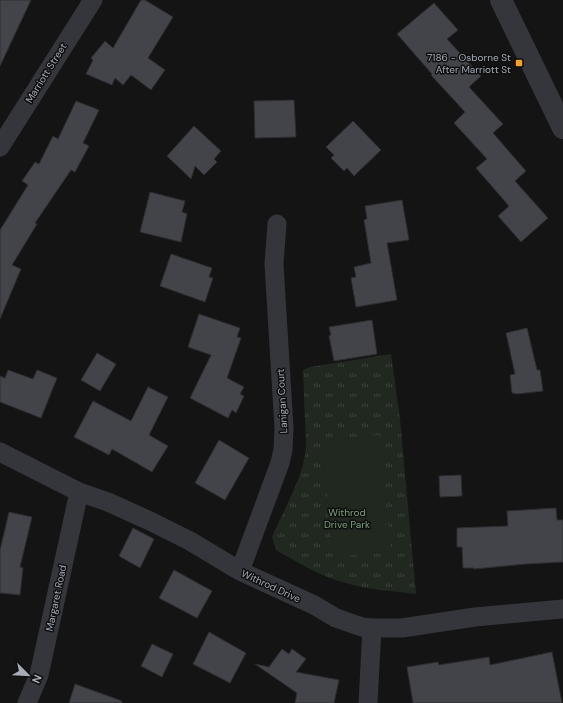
<svg xmlns="http://www.w3.org/2000/svg" width="563" height="703" viewBox="0 0 563 703" font-family="'DM Sans',sans-serif">
<style>
.grass{fill:url(#grass-tufts)}
.pitch{fill:#202820}
.building{fill:#434449;stroke:#2e2e32}
.lines{fill:none;stroke-linecap:round;stroke-linejoin:round}
.minor{stroke:#35363b;stroke-width:19}
.tertiary{stroke:#35363b;stroke-width:22}
.poi-dot{fill:#f69f2b;stroke:#0f0f10;stroke-width:1.5}
.labels{text-anchor:middle;dominant-baseline:central;stroke-width:3;stroke-linejoin:round;paint-order:stroke}
.poi-label{font-size:10px;fill:#a5acb6;stroke:#0f0f10;text-anchor:end}
.street-label{font-size:10px;fill:#a5acb6;stroke:#0f0f10}
.park-label{font-size:10px;fill:#7da27b;stroke:#0f0f10}
</style>
<defs>
<pattern id="grass-tufts" width="24" height="20" patternUnits="userSpaceOnUse"><rect width="24" height="20" fill="#202820"/><path d="M3 7l-1-3M5 7V3M7 7l1-3M15 17l-1-3M17 17v-4M19 17l1-3" fill="none" stroke="#3d443e"/></pattern>
</defs>
<rect width="100%" height="100%" fill="#141415"/>
<!-- grass -->
<path class="grass" d="M 391,354 L 400,419 L 416,594 C 393,591 371,590 349,584 C 323,578 299,563 276,550 L 272,537 C 284,509 304,476 306,447 L 303,370 L 310,367 Z"/>
<!-- pitch -->
<path class="pitch" d="M 379,435 L 391,551 L 333,557 L 322,441 Z"/>
<!-- building -->
<path class="building" d="M 0,0 L 31,0 L 0,66 Z
M 141,0 L 145,0 L 173,17 L 148,58 L 165,70 L 151,90 L 131,75 L 123,85 L 115,78 L 112,85 L 86,74 L 93,60 L 91,58 L 105,41 L 113,48 Z
M 434,3 L 458,30 L 447,39 L 481,76 L 469,87 L 503,124 L 493,133 L 526,171 L 515,181 L 548,218 L 521,242 L 498,216 L 509,206 L 476,168 L 487,159 L 454,123 L 465,112 L 431,75 L 432,74 L 397,34 Z
M 294,100 L 296,137 L 255,138 L 254,101 Z
M 76,101 L 99,110 L 83,143 L 89,146 L 75,172 L 71,170 L 35,223 L 37,224 L 12,265 L 21,269 L 0,319 L 0,230 L 28,185 L 22,181 L 35,162 L 39,164 L 53,136 L 58,139 Z
M 353,121 L 381,150 L 354,176 L 347,168 L 344,171 L 331,158 L 334,155 L 326,147 Z
M 194,126 L 221,151 L 214,159 L 217,162 L 204,175 L 195,166 L 191,179 L 167,156 Z
M 150,192 L 185,201 L 182,212 L 187,214 L 181,242 L 140,232 Z
M 402,200 L 409,240 L 387,243 L 397,300 L 356,307 L 351,278 L 356,277 L 354,267 L 371,263 L 364,220 L 367,219 L 365,206 Z
M 171,254 L 212,268 L 209,277 L 213,278 L 205,302 L 160,286 Z
M 199,314 L 240,328 L 237,337 L 241,338 L 227,378 L 244,387 L 240,394 L 244,396 L 236,413 L 232,410 L 228,418 L 190,398 L 211,355 L 188,347 Z
M 372,320 L 377,354 L 334,361 L 329,336 L 331,335 L 329,327 Z
M 527,328 L 537,370 L 540,370 L 543,391 L 517,394 L 512,393 L 510,375 L 515,374 L 506,333 Z
M 97,353 L 116,364 L 100,391 L 81,380 Z
M 8,370 L 33,379 L 37,370 L 57,378 L 41,418 L 0,402 L 0,376 L 5,378 Z
M 148,387 L 168,397 L 149,435 L 168,446 L 152,472 L 112,449 L 109,455 L 74,437 L 93,401 L 131,421 Z
M 219,440 L 249,458 L 225,500 L 195,483 Z
M 461,475 L 462,496 L 440,497 L 439,476 Z
M 556,508 L 557,520 L 563,520 L 563,562 L 526,564 L 474,569 L 474,568 L 463,568 L 462,547 L 457,547 L 457,528 L 508,526 L 507,511 Z
M 9,512 L 32,517 L 20,567 L 23,568 L 20,595 L 0,593 L 0,550 Z
M 133,528 L 154,539 L 140,568 L 119,556 Z
M 174,570 L 212,591 L 197,618 L 159,598 Z
M 209,632 L 246,653 L 230,683 L 193,664 Z
M 152,644 L 173,654 L 162,677 L 141,666 Z
M 282,649 L 289,654 L 292,649 L 306,659 L 296,672 L 339,680 L 334,703 L 295,703 L 297,693 L 255,664 L 269,667 Z
M 552,652 L 562,703 L 413,703 L 407,667 L 438,662 L 439,665 L 489,657 L 490,665 Z
M 75,684 L 122,701 L 121,703 L 69,703 Z"/>
<g class="lines">
<!-- minor -->
<path class="minor" d="M 0,147 L 93,0
M 0,452 L 79,492 L 108,502 L 150,521 L 190,541 L 240,571 L 314,605 L 336,618 L 362,627 L 372,628 L 402,628 L 475,617 L 563,609
M 240,571 L 280,463 L 283,450 L 284,428 L 274,264 L 277,224
M 27,703 L 39,675 L 79,492
M 368,703 L 372,628"/>
<!-- tertiary -->
<path class="tertiary" d="M 501,0 L 563,128"/>
</g>
<!-- markers -->
<rect class="poi-dot" x="515" y="59" width="8" height="8" rx="2"/>
<g class="labels">
<!-- poi labels -->
<g class="poi-label">
<text x="511" y="57">7186 - Osborne St<tspan x="511" dy="12">After Marriott St</tspan></text>
</g>
<!-- street labels -->
<g class="street-label">
<text transform="translate(46 73) rotate(-58)">Marriott Street</text>
<text transform="translate(282 401) rotate(-93)">Lanigan Court</text>
<text transform="translate(271 586) rotate(25)">Withrod Drive</text>
<text transform="translate(56 598) rotate(-78)">Margaret Road</text>
</g>
<!-- park labels -->
<g class="park-label">
<text x="347" y="512">Withrod<tspan x="347" dy="12">Drive Park</tspan></text>
</g>
</g>
<!-- north arrow -->
<g transform="translate(28 675) rotate(114)" stroke="#0f0f10" stroke-width="3" paint-order="stroke">
<path d="M0-3L7 15L0 10L-7 15Z" fill="#a5acb6"/>
<text y="-6" font-size="11" font-weight="bold" text-anchor="middle" fill="#a5acb6">N</text>
</g>
</svg>
